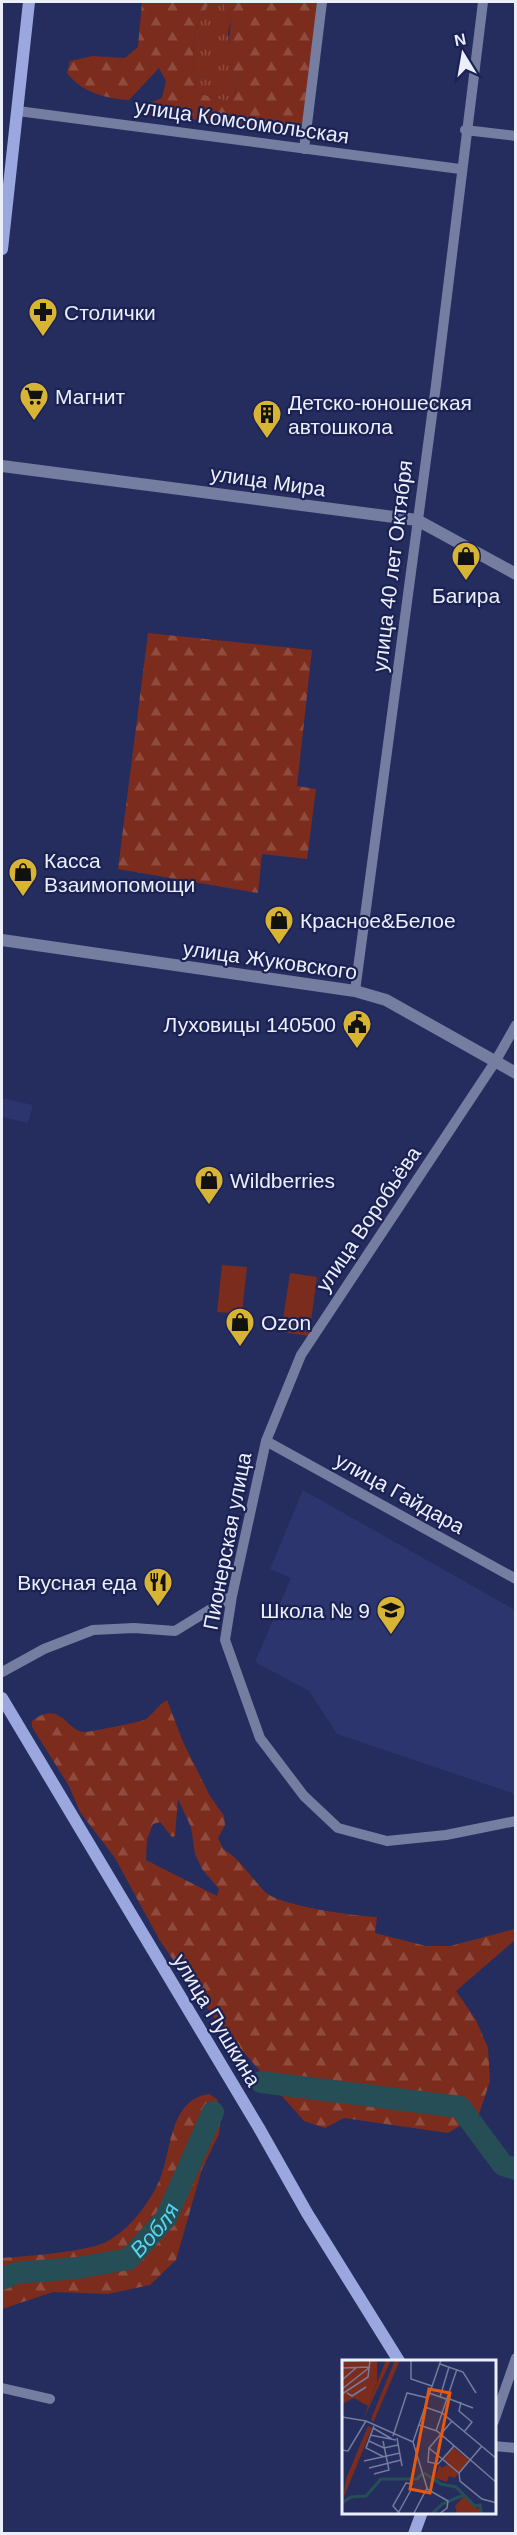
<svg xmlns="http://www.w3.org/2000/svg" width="517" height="2535" viewBox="0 0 517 2535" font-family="Arial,sans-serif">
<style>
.built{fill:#2c356e}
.grass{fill:url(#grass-tufts)}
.forest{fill:url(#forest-firs);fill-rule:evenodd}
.pitch{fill:#7c2c1c}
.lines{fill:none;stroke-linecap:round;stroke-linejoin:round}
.river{stroke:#264e56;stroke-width:22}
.minor{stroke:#757ea0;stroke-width:10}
.tertiary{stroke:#757ea0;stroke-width:12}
.secondary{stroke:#9aa8df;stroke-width:12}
.labels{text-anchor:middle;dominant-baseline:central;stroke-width:4.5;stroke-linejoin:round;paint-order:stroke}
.street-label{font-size:21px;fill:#ebeffb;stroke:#1b2253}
.poi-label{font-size:21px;fill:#ebeffb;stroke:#1b2253;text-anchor:start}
.water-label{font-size:22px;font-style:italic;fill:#54d8f2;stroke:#1b2253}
.inset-river{fill:none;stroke:#264e56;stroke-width:3}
.inset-road{fill:none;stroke:#747b9d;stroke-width:1.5}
.view{fill:#e8590c;fill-opacity:0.15;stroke:#e8590c;stroke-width:3}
.inset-edge{fill:none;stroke:#ebeffb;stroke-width:3}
</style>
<defs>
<pattern id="grass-tufts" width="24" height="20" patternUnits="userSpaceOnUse" patternTransform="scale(1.5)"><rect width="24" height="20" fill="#7c2c1c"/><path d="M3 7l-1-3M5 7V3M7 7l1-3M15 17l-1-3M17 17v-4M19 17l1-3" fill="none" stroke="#8f4b3e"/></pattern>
<pattern id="forest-firs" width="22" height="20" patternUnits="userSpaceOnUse" patternTransform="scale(1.5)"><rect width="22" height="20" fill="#7c2c1c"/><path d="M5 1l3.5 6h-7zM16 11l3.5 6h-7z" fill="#8f4b3e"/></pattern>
</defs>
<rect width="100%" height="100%" fill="#242d5e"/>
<!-- built -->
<path class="built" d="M 2,1098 L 33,1105 L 28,1123 L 2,1117 Z
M 303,1490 L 515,1610 L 515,1794 L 337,1734 L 309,1691 L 255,1662 L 291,1578 L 270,1569 Z"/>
<!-- grass -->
<path class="grass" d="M 209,2 L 223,2 L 231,20 L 228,33 L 231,67 L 237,80 L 235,95 L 226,101 L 197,93 C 193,78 191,42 197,27 C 200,18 206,11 209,2 Z"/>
<!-- forest -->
<path class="forest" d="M 142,2 L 209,2 C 206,11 200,18 197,27 C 191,42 193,78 197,93 L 226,101 L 235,95 L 237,80 L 231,67 L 228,52 L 231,20 L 223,2 L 319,2 L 303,131 L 150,115 L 138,108 L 162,98 L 166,81 L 159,68 L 129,100 C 107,99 81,92 67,73 L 70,61 L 93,56 L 125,58 L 138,47 Z
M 148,633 L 312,650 L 297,786 L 316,789 L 307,859 L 262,854 L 258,893 L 118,869 Z
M 167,1700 L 183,1742 L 210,1796 L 224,1816 L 225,1825 L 218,1838 L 223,1849 C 241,1859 250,1877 265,1892 C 280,1906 355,1916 377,1917 L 375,1933 L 426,1946 L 450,1946 L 515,1929 L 515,1940 L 456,1991 L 476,2020 L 488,2048 L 490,2081 L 479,2114 L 448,2133 L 344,2118 L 325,2128 L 304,2121 L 218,2023 L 160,1941 L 115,1858 L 80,1812 L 69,1786 L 32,1727 L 32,1721 C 62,1698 67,1734 86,1732 C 94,1731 140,1722 146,1719 C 153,1714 158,1705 167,1700 ZM 178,1799 L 191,1827 L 195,1854 L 202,1869 L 219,1889 L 217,1896 L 146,1860 L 147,1839 L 153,1824 L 160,1822 L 172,1837 L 175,1836 Z
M 209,2094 L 217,2099 L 221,2116 L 219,2134 L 202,2169 L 176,2260 L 150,2285 L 108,2294 L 53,2292 L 2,2309 L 2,2258 C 26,2256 86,2252 106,2242 C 129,2230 150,2203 160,2179 C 172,2150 169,2100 209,2094 Z"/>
<!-- pitch -->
<path class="pitch" d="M 222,1265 L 247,1267 L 242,1314 L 217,1312 Z
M 290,1273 L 317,1277 L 309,1336 L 281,1332 Z"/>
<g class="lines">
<!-- river -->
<g class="river">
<path d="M 261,2082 L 460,2107 L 503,2165 L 516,2169"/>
<path id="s1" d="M 2,2279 L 16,2273 L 77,2268 L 129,2259 L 166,2218 L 213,2112"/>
</g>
<!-- minor -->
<path class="minor" d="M 18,111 L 460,169
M 465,130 L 516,136
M 304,149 L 322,2
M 355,991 L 436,385 L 483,2
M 516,1025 L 495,1062 L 301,1355 L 266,1441 L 232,1596 L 225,1640 L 260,1738 L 304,1796 L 338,1828 L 387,1841 L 446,1835 L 516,1821
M 266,1441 L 516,1579
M 2,1672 L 44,1649 L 93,1630 L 134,1628 L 175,1631 L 232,1596
M 2,2388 L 50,2399
M 494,2421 L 516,2358
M 494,2446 L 516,2448"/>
<!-- tertiary -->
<path class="tertiary" d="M 2,466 L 417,520 L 516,574
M 2,940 L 355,991 L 386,1000 L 516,1073"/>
<!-- secondary -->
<path class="secondary" d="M 2,249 L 29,2
M 2,1698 L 259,2128 L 307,2213 L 399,2361
M 414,2534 L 422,2512"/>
</g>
<!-- icons -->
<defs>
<g id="pharmacy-pin" transform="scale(1.5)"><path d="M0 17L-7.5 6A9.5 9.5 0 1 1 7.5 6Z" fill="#d7b434" stroke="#1b2253"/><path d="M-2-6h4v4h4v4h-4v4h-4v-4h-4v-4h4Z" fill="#111"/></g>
<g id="supermarket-pin" transform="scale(1.5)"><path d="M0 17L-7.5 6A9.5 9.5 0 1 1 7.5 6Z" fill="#d7b434" stroke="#1b2253"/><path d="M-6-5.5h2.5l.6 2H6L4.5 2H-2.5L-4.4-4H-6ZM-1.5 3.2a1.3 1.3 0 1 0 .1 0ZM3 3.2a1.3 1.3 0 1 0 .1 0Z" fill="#111"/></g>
<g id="building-pin" transform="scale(1.5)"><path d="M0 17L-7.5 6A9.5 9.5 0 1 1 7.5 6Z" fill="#d7b434" stroke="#1b2253"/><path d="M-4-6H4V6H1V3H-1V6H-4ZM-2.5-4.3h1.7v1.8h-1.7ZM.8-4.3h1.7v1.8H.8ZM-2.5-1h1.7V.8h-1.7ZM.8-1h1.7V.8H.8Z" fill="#111"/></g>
<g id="shop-pin" transform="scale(1.5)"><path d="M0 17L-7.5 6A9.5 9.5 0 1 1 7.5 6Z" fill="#d7b434" stroke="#1b2253"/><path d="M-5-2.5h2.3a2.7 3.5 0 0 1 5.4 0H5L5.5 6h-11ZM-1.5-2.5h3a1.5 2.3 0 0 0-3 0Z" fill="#111"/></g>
<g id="civic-pin" transform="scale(1.5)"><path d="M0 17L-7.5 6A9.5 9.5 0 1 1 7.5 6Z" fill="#d7b434" stroke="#1b2253"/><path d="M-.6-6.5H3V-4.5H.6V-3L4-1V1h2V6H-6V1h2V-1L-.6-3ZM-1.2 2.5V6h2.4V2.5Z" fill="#111"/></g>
<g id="restaurant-pin" transform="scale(1.5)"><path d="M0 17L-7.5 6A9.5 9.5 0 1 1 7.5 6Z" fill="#d7b434" stroke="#1b2253"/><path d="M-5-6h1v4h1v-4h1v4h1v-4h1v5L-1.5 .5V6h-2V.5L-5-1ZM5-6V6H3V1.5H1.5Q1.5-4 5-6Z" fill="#111"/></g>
<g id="school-pin" transform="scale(1.5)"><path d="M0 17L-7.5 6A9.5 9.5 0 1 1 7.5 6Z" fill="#d7b434" stroke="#1b2253"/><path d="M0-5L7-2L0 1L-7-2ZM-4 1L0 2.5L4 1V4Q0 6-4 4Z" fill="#111"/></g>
</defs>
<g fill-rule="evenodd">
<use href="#pharmacy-pin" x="43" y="312"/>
<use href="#supermarket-pin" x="34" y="396"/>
<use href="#building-pin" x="267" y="414"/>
<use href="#shop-pin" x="466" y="556"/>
<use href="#shop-pin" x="23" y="872"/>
<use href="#shop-pin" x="279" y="920"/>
<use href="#civic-pin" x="357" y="1024"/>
<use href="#shop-pin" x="209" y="1180"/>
<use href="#shop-pin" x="240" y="1322"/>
<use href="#restaurant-pin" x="158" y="1582"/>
<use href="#school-pin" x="391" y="1610"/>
</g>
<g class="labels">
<!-- street labels -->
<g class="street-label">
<text transform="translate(242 121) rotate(8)">улица Комсомольская</text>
<text transform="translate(268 481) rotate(8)">улица Мира</text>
<text transform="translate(392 566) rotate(-83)">улица 40 лет Октября</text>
<text transform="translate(270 960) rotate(8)">улица Жуковского</text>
<text transform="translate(368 1219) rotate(-56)">улица Воробьёва</text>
<text transform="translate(400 1493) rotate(29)">улица Гайдара</text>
<text transform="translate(227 1541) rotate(-79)">Пионерская улица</text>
<text transform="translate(217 2020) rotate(59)">улица Пушкина</text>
</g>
<!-- poi labels -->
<g class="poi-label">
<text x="64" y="312">Столички</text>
<text x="55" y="396">Магнит</text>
<text x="288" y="402">Детско-юношеская<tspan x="288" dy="24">автошкола</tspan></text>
<text x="466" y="595" text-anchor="middle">Багира</text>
<text x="44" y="860">Касса<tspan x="44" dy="24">Взаимопомощи</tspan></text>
<text x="300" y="920">Красное&amp;Белое</text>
<text x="336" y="1024" text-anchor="end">Луховицы 140500</text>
<text x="230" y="1180">Wildberries</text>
<text x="261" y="1322">Ozon</text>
<text x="137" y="1582" text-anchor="end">Вкусная еда</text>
<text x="370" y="1610" text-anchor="end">Школа № 9</text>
</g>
<!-- water labels -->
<g class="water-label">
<text stroke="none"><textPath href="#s1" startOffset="168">Вобля</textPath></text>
</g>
</g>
<!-- overview -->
<g transform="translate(342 2360)">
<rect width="154" height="154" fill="#242d5e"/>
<path d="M 44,0 L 49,0 L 22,58 L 26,46 ZM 53,0 L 58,0 L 31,63 L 29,59 ZM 26,66 L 30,68 L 1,139 L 4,119 Z" fill="#7c2c1c"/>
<path d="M 111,87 L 127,100 L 113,118 L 107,116 L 105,122 L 93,118 L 97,105 L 100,108 L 106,104 L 101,99 Z" fill="#7c2c1c"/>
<path d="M 0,0 L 35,0 L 35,22 L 26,46 L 12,38 L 0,44 ZM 122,136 L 136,149 L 138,146 L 140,154 L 115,154 L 113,146 Z" fill="#7c2c1c"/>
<path class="inset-river" d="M 82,113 L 99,124 L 114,127 L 133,146 L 138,145 L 140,155M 0,143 L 9,137 L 24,136 L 39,119 L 75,119 L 80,114M 89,155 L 100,144 L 122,135"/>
<path class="inset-road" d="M 69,0 L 69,19 L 90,26M 0,1 L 28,0M 98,4 L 121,12 L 134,33M 0,8 L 28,7M 0,20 L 14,8M 0,29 L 28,7M 5,33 L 10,36 L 24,27M 87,33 L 104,39M 0,34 L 26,17 L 28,0M 98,37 L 107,7M 105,38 L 131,48M 119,42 L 117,51 L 130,62 L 122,72M 83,47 L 100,53 L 155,99M 0,57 L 24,61 L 71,82M 110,61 L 87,88 L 86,102 L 96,104 L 112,86M 77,65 L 95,71 L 155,123M 32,66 L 24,88 L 42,97M 31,68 L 50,79M 94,71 L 115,9M 28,75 L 54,80M 51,76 L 65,33 L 86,38M 55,78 L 60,106M 27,81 L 42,88 L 56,85M 140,86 L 117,113 L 118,121 L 140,139 L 155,143M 87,88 L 117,113M 0,90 L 6,91 L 24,61M 22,101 L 58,93M 27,108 L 59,100M 32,114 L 47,110 L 41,81M 85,129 L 106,141 L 105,148 L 96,155M 55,155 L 69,130M 59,155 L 51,146 L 64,123 L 71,124M 71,155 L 85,128 L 71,82 L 99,0"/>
<path class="view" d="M 87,29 L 108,33 L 88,133 L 68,129 Z"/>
<rect width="154" height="154" class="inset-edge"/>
</g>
<!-- border -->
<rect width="517" height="2535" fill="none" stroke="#ebeffb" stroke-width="6"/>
<!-- north arrow -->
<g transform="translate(463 54) rotate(349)" stroke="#1b2253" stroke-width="4.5" paint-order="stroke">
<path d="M0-4.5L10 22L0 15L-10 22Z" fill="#ebeffb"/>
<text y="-9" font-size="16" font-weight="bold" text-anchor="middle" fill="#ebeffb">N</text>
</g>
</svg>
